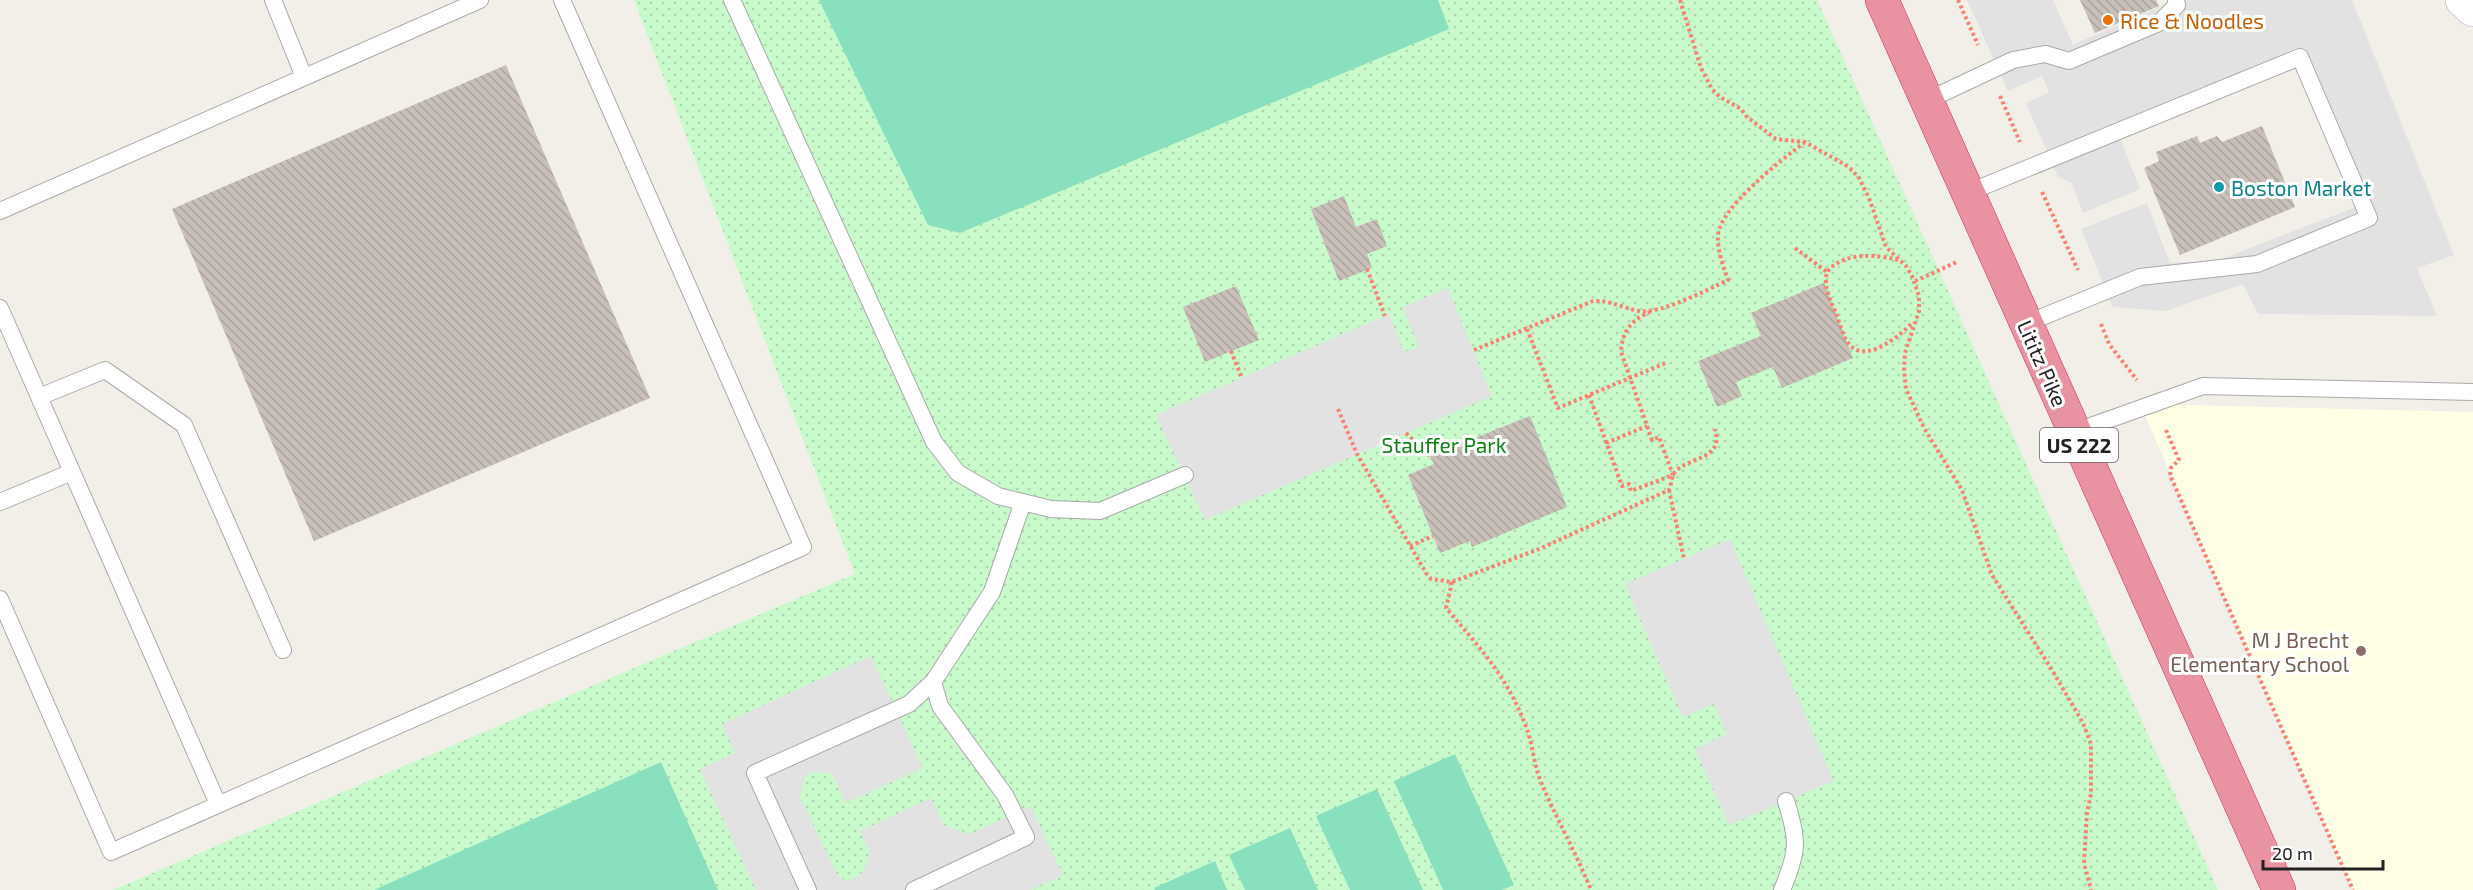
<svg xmlns="http://www.w3.org/2000/svg" width="2473" height="890" viewBox="0 0 2473 890" font-family="'Exo 2',sans-serif">
<style>
.education{fill:#ffffe5}
.park{fill:url(#park-dots)}
.pitch{fill:#88e0be}
.parking{fill:#e2e2e2}
.building{fill:url(#building-back-hatch)}
.lines{fill:none;stroke-linecap:round;stroke-linejoin:round}
.lane-casing{stroke:#a9a9a9;stroke-width:18}
.street-casing{stroke:#a9a9a9;stroke-width:34}
.highway-casing{stroke:#dc2a67;stroke-width:34}
.path{stroke:#fa8072;stroke-width:4;stroke-dasharray:3 3;stroke-linecap:butt}
.lane{stroke:#fff;stroke-width:16}
.street{stroke:#fff;stroke-width:33}
.highway{stroke:#e892a2;stroke-width:33}
.food-dot{fill:#e8710a;stroke:#fff;stroke-width:2}
.culture-dot{fill:#0f9aa8;stroke:#fff;stroke-width:2}
.education-dot{fill:#8d6e63;stroke:#fff;stroke-width:2}
.labels{text-anchor:middle;dominant-baseline:central;stroke-width:6;stroke-linejoin:round;paint-order:stroke}
.shield{fill:#fff;stroke:#646464;stroke-width:1.5}
.shield-label{font-size:20px;font-weight:bold;fill:#222}
.food-label{font-size:21px;fill:#c56008;stroke:#fff;text-anchor:start}
.culture-label{font-size:21px;fill:#0d838f;stroke:#fff;text-anchor:start}
.street-label{font-size:21px;fill:#222;stroke:#fff}
.park-label{font-size:21px;fill:#0c8416;stroke:#fff}
.education-label{font-size:21px;fill:#785e54;stroke:#fff;text-anchor:end}
</style>
<defs>
<pattern id="park-dots" width="8" height="8" patternUnits="userSpaceOnUse" patternTransform="scale(1.5)"><rect width="8" height="8" fill="#c8facc"/><path d="M2 2h.1M6 6h.1" fill="none" stroke="#acd6af" stroke-width="1.8" stroke-linecap="round"/></pattern>
<pattern id="building-back-hatch" width="6" height="6" patternUnits="userSpaceOnUse" patternTransform="scale(1.5)"><rect width="6" height="6" fill="#c7bfb8"/><path d="M-1 5l2 2M0 0l6 6M5-1l2 2" fill="none" stroke="#aba49e"/></pattern>
</defs>
<rect width="100%" height="100%" fill="#f2efe9"/>
<!-- education -->
<path class="education" d="M 2140,404 L 2473,412 L 2473,890 L 2353,890 Z"/>
<!-- park -->
<path class="park" d="M 634,0 L 1817,0 L 2218,890 L 113,890 L 855,574 Z"/>
<!-- pitch -->
<path class="pitch" d="M 819,0 L 1438,0 L 1449,29 L 960,233 L 928,225 Z
M 1455,754 L 1514,885 L 1502,890 L 1443,890 L 1394,781 Z
M 661,762 L 718,890 L 374,890 Z
M 1377,789 L 1423,890 L 1350,890 L 1316,816 Z
M 1290,828 L 1318,890 L 1245,890 L 1229,855 Z
M 1215,861 L 1227,890 L 1155,890 L 1154,888 Z"/>
<!-- parking -->
<path class="parking" d="M 1967,0 L 2053,0 L 2073,45 L 2175,0 L 2352,0 L 2454,255 L 2417,268 L 2437,316 L 2258,314 L 2243,284 L 2166,311 L 2113,307 L 2081,229 L 2147,203 L 2170,263 L 2219,260 L 2356,207 L 2301,53 L 2118,133 L 2140,189 L 2083,213 L 2071,182 L 2058,177 L 2026,103 L 2049,92 L 2042,76 L 2008,91 Z
M 1448,288 L 1492,396 L 1205,520 L 1156,415 L 1389,314 L 1404,352 L 1419,347 L 1403,307 Z
M 1730,539 L 1834,781 L 1729,825 L 1695,749 L 1727,734 L 1714,704 L 1683,717 L 1625,584 Z
M 871,656 L 923,768 L 846,803 L 832,774 L 813,772 L 805,777 L 800,797 L 838,876 L 847,881 L 858,877 L 865,868 L 870,852 L 860,831 L 931,798 L 944,825 L 970,834 L 1031,806 L 1063,875 L 1030,890 L 756,890 L 700,769 L 735,753 L 722,724 Z"/>
<!-- building -->
<path class="building" d="M 2080,0 L 2156,0 L 2159,6 L 2095,33 Z
M 506,65 L 650,398 L 314,541 L 172,209 Z
M 2262,126 L 2295,207 L 2180,255 L 2144,168 L 2159,161 L 2156,152 L 2197,136 L 2200,143 L 2217,136 L 2222,142 Z
M 1344,196 L 1356,227 L 1377,219 L 1387,246 L 1367,254 L 1372,268 L 1339,281 L 1311,209 Z
M 1824,283 L 1853,358 L 1782,388 L 1773,367 L 1736,382 L 1742,396 L 1717,407 L 1698,361 L 1761,336 L 1751,313 Z
M 1236,286 L 1259,340 L 1205,362 L 1183,307 Z
M 1530,416 L 1567,507 L 1472,547 L 1470,541 L 1440,553 L 1408,475 L 1434,464 L 1430,456 Z"/>
<g class="lines">
<!-- lane casing -->
<g class="lane-casing">
<path id="lane" d="M 273,0 L 304,77
M 732,0 L 934,442 L 958,473 L 998,496 L 1051,509 L 1100,511 L 1185,475
M 1926,101 L 2013,60 L 2045,54 L 2069,61 L 2159,23 L 2177,5 L 2176,0
M 1967,193 L 2300,57 L 2369,218 L 2257,264 L 2140,277 L 2025,324
M 0,211 L 480,0
M 0,308 L 218,804
M 39,397 L 105,370 L 184,425 L 283,650
M 2074,432 L 2203,386 L 2473,392
M 0,502 L 72,472
M 0,599 L 111,852 L 803,547 L 562,0
M 808,890 L 755,773 L 909,704 L 933,682 L 992,592 L 1023,502
M 914,890 L 1026,837 L 1005,795 L 940,706 L 933,682
M 1782,890 C 1798,852 1799,841 1786,801"/>
</g>
<!-- street casing -->
<g class="street-casing">
<path id="street" d="M 2462,0 L 2473,10"/>
</g>
<!-- highway casing -->
<g class="highway-casing">
<path id="highway" d="M 1882,0 L 2279,890"/>
</g>
<!-- path -->
<path class="path" d="M 1680,0 L 1701,68 L 1712,89 L 1720,97 L 1741,109 L 1747,117 L 1776,139 L 1805,142 L 1849,167 L 1859,178 L 1869,198 L 1886,247 L 1906,266 L 1912,276 L 1919,296 L 1919,311 L 1905,353 L 1904,370 L 1906,389 L 1924,428 L 1962,490 L 1992,575 L 2052,670 L 2083,723 L 2091,744 L 2091,794 L 2087,813 L 2084,863 L 2091,890
M 1958,0 L 1978,45
M 2000,96 L 2020,142
M 2042,192 L 2078,270
M 1795,248 L 1827,272
M 1898,260 C 1875,254 1843,252 1827,272 C 1823,286 1830,300 1836,313 C 1840,323 1843,340 1852,347 C 1869,362 1902,334 1913,322
M 1367,269 L 1385,316
M 1915,281 L 1957,262
M 2101,324 L 2109,344 L 2137,380
M 1527,329 L 1558,408 L 1668,362
M 1474,350 L 1593,301 C 1610,300 1623,308 1639,311 C 1661,314 1707,290 1728,280 C 1723,266 1717,250 1718,235 C 1720,208 1782,159 1804,143
M 1231,351 L 1242,378
M 1589,395 L 1622,486 L 1629,484 L 1631,491 L 1673,475 L 1659,437 L 1652,440 L 1621,352 C 1622,332 1631,320 1650,312
M 1338,409 L 1357,454 L 1426,573 L 1431,579 L 1452,582 L 1539,549 L 1669,490 C 1672,483 1671,474 1678,469 C 1693,457 1724,458 1715,429
M 2166,430 L 2179,460 L 2171,468 L 2170,475 L 2353,890
M 1406,433 L 1430,456
M 1606,443 L 1647,426
M 1669,490 L 1684,559
M 1410,546 L 1433,536
M 1452,582 L 1446,608 C 1479,647 1506,675 1525,724 C 1533,743 1533,763 1541,782 C 1556,818 1576,853 1591,890"/>
<!-- lane -->
<use href="#lane" class="lane"/>
<!-- street -->
<use href="#street" class="street"/>
<!-- highway -->
<use href="#highway" class="highway"/>
</g>
<!-- markers -->
<circle class="food-dot" cx="2108" cy="20" r="6"/>
<circle class="culture-dot" cx="2219" cy="187" r="6"/>
<circle class="education-dot" cx="2361" cy="651" r="6"/>
<g class="labels">
<!-- shield labels -->
<rect class="shield" x="2040" y="428" width="78" height="34" rx="4.5"/>
<g class="shield-label">
<text x="2079" y="445">US 222</text>
</g>
<!-- food labels -->
<g class="food-label">
<text x="2120" y="20">Rice &amp; Noodles</text>
</g>
<!-- culture labels -->
<g class="culture-label">
<text x="2231" y="187">Boston Market</text>
</g>
<!-- street labels -->
<g class="street-label">
<text transform="translate(2043 363) rotate(66)">Lititz Pike</text>
</g>
<!-- park labels -->
<g class="park-label">
<text x="1444" y="444">Stauffer Park</text>
</g>
<!-- education labels -->
<g class="education-label">
<text x="2349" y="639">M J Brecht<tspan x="2349" dy="24">Elementary School</tspan></text>
</g>
</g>
<!-- scale -->
<path d="M2263 860v9h120v-9" fill="none" stroke="#222222" stroke-width="3"/>
<text x="2272" y="860" font-size="18" fill="#222222" stroke="#ffffff" stroke-width="4.5" paint-order="stroke">20 m</text>
</svg>
